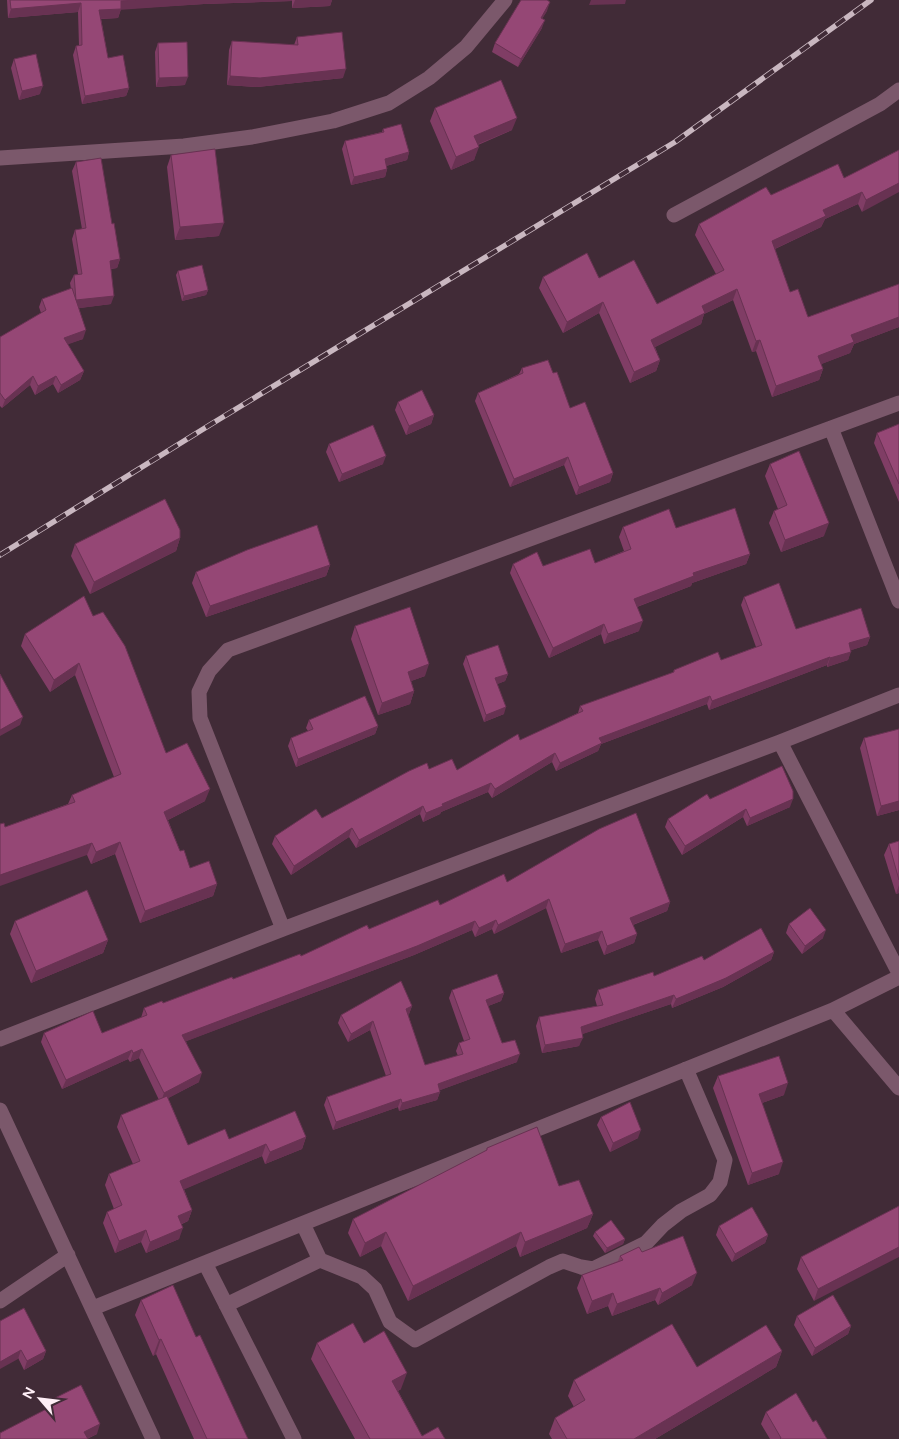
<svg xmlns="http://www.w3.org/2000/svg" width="899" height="1439" viewBox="0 0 899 1439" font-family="Figtree,sans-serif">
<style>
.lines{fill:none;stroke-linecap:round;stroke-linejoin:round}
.minor{stroke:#7b586b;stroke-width:15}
.rail-casing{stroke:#c9b7c0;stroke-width:5.5}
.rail{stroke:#412b37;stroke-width:4;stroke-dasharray:11;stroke-linecap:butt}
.wall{fill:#803d65}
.shaded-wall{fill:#683252}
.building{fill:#954775;stroke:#683252}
</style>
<rect width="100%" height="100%" fill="#412b37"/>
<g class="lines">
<!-- minor -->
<path class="minor" d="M 0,158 L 184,146 L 252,137 L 333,121 L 389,103 L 429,78 L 466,47 L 505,0
M 674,215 L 880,104 L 899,90
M 831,428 L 899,601
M 780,742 L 899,973
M 283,929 L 780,742 L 899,695
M 833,1010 L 899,1088
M 0,1039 L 283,929 L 200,718 L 199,692 L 209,671 L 228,650 L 899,403
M 0,1110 L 153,1439
M 303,1224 L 320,1260 L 362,1277 L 375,1289 L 390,1322 L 415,1340 L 549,1267 L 563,1261 L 581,1267 L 593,1269 L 646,1243 L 663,1225 L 681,1211 L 710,1195 L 720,1182 L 725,1160 L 686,1069
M 205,1263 L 294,1439
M 0,1301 L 68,1255
M 226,1305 L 320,1260
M 93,1308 L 833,1010 L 899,977"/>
<!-- rail casing -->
<g class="rail-casing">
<path id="rail" d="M 0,555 L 213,423 L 675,142 L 871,0"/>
</g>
<!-- rail -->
<use href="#rail" class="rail"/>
</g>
<!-- wall -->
<path class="wall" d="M 7,0 L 332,0 L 330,6 L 292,8 L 292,1 L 204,4 L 121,9 L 118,18 L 101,19 L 108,58 L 129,88 L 126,96 L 82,104 L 73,55 L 76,46 L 79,46 L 78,12 L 8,18 Z
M 547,11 L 542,18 L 542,28 L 518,67 L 492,52 L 495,43 Z
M 297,37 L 343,78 L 257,87 L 227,85 L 229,50 L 232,41 L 294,45 Z
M 158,43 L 185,85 L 156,87 L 155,52 Z
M 14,59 L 40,94 L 19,100 L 11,68 Z
M 435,108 L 512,130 L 478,145 L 474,160 L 451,170 L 430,121 Z
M 383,129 L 409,152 L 407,160 L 386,166 L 387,169 L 385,177 L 351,185 L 342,149 L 345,141 L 382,132 Z
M 899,150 L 862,212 L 858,204 L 825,219 L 821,227 L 775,249 L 790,292 L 808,317 L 899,284 L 899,327 L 854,344 L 850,353 L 821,364 L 823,369 L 819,380 L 772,397 L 756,351 L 752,352 L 733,300 L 704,314 L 701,324 L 655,347 L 660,360 L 656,371 L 630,383 L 599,313 L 563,333 L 539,288 L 543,277 L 599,278 L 657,304 L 716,274 L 695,235 L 699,224 L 771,195 L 844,178 Z
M 171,155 L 219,236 L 175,240 L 167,167 Z
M 76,162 L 112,224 L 120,259 L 117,268 L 111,269 L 111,304 L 79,308 L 83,339 L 67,344 L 84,371 L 80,380 L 58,393 L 53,384 L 35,395 L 30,385 L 2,408 L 0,406 L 0,337 L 41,313 L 39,307 L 42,299 L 71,289 L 70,283 L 74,275 L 78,274 L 72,239 L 75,230 L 82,229 L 72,171 Z
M 178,271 L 208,290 L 206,295 L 182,301 L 176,275 Z
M 522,368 L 553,373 L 570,408 L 613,473 L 610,482 L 576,495 L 564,465 L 510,487 L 475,401 L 478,393 L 519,374 Z
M 398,402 L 434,415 L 431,424 L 406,435 L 395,410 Z
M 899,424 L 899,502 L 874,443 L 877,433 Z
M 329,444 L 383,464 L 339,482 L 326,452 Z
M 770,464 L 824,536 L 781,552 L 769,523 L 774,511 L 778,509 L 765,476 Z
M 623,527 L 676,528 L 750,554 L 746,564 L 692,583 L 691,586 L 637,607 L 639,631 L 604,644 L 601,634 L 549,658 L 510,573 L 513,564 L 543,566 L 595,563 L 624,551 L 619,537 Z
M 180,538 L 176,551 L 90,594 L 71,556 L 75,544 Z
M 330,565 L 326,576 L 206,617 L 192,583 L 196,572 Z
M 744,597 L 796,629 L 870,637 L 867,645 L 851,650 L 848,660 L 827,667 L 827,665 L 709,710 L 707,704 L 601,744 L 598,751 L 556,771 L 552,762 L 492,798 L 488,792 L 441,812 L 440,814 L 423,822 L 420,814 L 356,848 L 349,837 L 291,875 L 272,844 L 275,836 L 322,818 L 429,769 L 457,770 L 578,713 L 580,706 L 673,673 L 674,670 L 721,660 L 756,647 L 741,605 Z
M 93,616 L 166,753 L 205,801 L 168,820 L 180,851 L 190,868 L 217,884 L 213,896 L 140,923 L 115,854 L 91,864 L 87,855 L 5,827 L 68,804 L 72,795 L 114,777 L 75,675 L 50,692 L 21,646 L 25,634 Z
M 355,626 L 425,676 L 411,681 L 414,691 L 410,704 L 378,715 L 351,639 Z
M 466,656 L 508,674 L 505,681 L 497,684 L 504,714 L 484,722 L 463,664 Z
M 309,720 L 378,726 L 375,734 L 296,767 L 288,746 L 291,738 L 308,731 L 306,728 Z
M 864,738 L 899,810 L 877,816 L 860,748 Z
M 710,799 L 790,807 L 747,826 L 743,817 L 682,855 L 665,827 L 668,819 Z
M 899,841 L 899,893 L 896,894 L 884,855 L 889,844 Z
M 507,882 L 670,902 L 667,911 L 633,925 L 637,934 L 634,943 L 604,955 L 598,940 L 561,953 L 546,908 L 494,934 L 492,929 L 475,937 L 472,930 L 414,955 L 186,1041 L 199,1082 L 168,1098 L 188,1145 L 229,1139 L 306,1137 L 302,1149 L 265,1164 L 262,1156 L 184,1189 L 192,1210 L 188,1221 L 182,1224 L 179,1239 L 146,1253 L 141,1242 L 115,1253 L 103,1223 L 107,1212 L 114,1209 L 105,1185 L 109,1174 L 133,1164 L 117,1127 L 121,1115 L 159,1100 L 139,1058 L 130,1062 L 128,1059 L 62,1089 L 41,1042 L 44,1033 L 102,1033 L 141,1018 L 144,1008 L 163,1003 L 233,979 L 301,956 L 369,929 Z
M 15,921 L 108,940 L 103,953 L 31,983 L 10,934 Z
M 789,924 L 823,938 L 802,954 L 786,933 Z
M 774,952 L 771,960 L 723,987 L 672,1008 L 671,1004 L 582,1034 L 579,1046 L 542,1053 L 536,1026 L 539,1017 L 597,1006 L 595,999 L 598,990 L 654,976 L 704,960 Z
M 452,990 L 504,993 L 501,1001 L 488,1006 L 502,1043 L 517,1062 L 440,1090 L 440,1092 L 437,1100 L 399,1111 L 398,1107 L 333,1130 L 324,1105 L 327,1097 L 386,1076 L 370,1030 L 348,1042 L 338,1023 L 341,1015 L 412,1006 L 409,1014 L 408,1015 L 425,1065 L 458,1056 L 456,1051 L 459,1043 L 464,1041 L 449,998 Z
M 718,1076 L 784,1095 L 762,1103 L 779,1174 L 748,1185 L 713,1088 Z
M 601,1117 L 638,1138 L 610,1152 L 597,1125 Z
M 487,1148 L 559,1186 L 593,1214 L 587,1228 L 520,1257 L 516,1246 L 408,1301 L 381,1246 L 360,1257 L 348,1233 L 353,1219 L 486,1151 Z
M 899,1206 L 814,1301 L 797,1269 L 801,1257 Z
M 719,1226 L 768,1235 L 765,1243 L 732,1262 L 716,1235 Z
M 595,1232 L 625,1239 L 623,1244 L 605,1253 L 593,1236 Z
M 642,1252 L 692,1285 L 658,1305 L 655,1300 L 612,1316 L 608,1306 L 587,1314 L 577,1288 L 582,1275 L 618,1261 L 620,1256 Z
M 141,1300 L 196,1337 L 248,1439 L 194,1439 L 156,1354 L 153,1356 L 135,1315 Z
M 797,1316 L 851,1326 L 848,1334 L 812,1356 L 794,1325 Z
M 0,1321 L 46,1351 L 43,1359 L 24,1370 Z
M 317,1343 L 364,1343 L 401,1389 L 398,1391 L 422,1436 L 445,1439 L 355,1439 L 311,1359 Z
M 782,1351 L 776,1367 L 655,1439 L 552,1439 L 549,1434 L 555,1418 L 574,1407 L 568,1396 L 574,1380 L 697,1367 Z
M 55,1398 L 97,1434 L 87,1439 L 52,1406 Z
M 766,1412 L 813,1422 L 827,1439 L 770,1439 L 761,1424 Z"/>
<!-- shaded-wall -->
<path class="shaded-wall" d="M 136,0 L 292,0 L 292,1 L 204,4 L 118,10 L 121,1 Z
M 295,0 L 332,0 L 330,6 L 292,8 Z
M 591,0 L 626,0 L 625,4 L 589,5 Z
M 550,2 L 547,11 L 538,26 L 541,18 Z
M 81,3 L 78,12 L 8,18 L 11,9 Z
M 121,9 L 118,18 L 96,19 L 99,10 Z
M 545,20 L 542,28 L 518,67 L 521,59 Z
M 346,69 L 343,78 L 257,87 L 227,85 L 230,76 Z
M 188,77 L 185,85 L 156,87 L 159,78 Z
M 43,86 L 40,94 L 19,100 L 22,91 Z
M 129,88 L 126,96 L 82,104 L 85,96 Z
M 517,118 L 512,130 L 469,148 L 474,136 Z
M 479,147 L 474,160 L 451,170 L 456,157 Z
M 409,152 L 407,160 L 382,167 L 385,159 Z
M 387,169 L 385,177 L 351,185 L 354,177 Z
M 899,183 L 899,192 L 862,212 L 866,200 Z
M 862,192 L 858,204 L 825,219 L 821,227 L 768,252 L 772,241 L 823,210 Z
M 224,223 L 219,236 L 175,240 L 180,227 Z
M 120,259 L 117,268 L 107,269 L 110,261 Z
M 737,289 L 733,300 L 704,314 L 701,324 L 647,351 L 651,340 L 702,306 Z
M 208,290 L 206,295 L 182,301 L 184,296 Z
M 114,296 L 111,304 L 73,309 L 76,300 Z
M 603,302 L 599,313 L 563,333 L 567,322 Z
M 899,317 L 899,327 L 854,344 L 850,353 L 814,367 L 818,356 L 851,335 Z
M 86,330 L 83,339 L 61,347 L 64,338 Z
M 760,340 L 756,351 L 752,352 L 756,341 Z
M 660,360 L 656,371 L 630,383 L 634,372 Z
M 823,369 L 819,380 L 772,397 L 776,386 Z
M 84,371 L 80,380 L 58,393 L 61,385 Z
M 33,376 L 30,385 L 2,408 L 5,400 Z
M 56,376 L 53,384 L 35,395 L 38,386 Z
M 434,415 L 431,424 L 406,435 L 409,426 Z
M 386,456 L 383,464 L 339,482 L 342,474 Z
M 568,457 L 564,465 L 510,487 L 514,479 Z
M 613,473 L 610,482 L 576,495 L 579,487 Z
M 829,523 L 824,536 L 781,552 L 785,540 Z
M 180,538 L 176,551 L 90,594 L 94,582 Z
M 750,554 L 746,564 L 692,583 L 691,586 L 631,609 L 634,599 L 693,573 Z
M 330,565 L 326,576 L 206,617 L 210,606 Z
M 643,621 L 639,631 L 604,644 L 608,634 Z
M 604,624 L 601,634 L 549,658 L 553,648 Z
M 870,637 L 867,645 L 846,652 L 849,643 Z
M 851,652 L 848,660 L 827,667 L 830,658 Z
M 830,657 L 827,665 L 709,710 L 712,701 Z
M 79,663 L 75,675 L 50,692 L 54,680 Z
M 429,664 L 425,676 L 403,684 L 408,672 Z
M 508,674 L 505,681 L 493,686 L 495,678 Z
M 414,691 L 410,704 L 378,715 L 382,703 Z
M 710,696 L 707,704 L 601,744 L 598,751 L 556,771 L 560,763 L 599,738 Z
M 506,707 L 504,714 L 484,722 L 486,715 Z
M 23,717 L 20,725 L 0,736 L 0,730 Z
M 378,726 L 375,734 L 296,767 L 298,759 Z
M 555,753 L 552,762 L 492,798 L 495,789 Z
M 491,783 L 488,792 L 441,812 L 440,814 L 423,822 L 426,813 L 442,804 Z
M 210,789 L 205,801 L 160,824 L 164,812 Z
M 793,799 L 790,807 L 747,826 L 750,818 Z
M 899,801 L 899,810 L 877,816 L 881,806 Z
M 423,806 L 420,814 L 356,848 L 359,840 Z
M 746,809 L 743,817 L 682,855 L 685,846 Z
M 352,828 L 349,837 L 291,875 L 294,866 Z
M 120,842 L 115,854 L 91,864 L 96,852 Z
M 92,843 L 87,855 L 0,886 L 0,875 Z
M 217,884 L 213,896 L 140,923 L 145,911 Z
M 899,885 L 899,893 L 896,894 Z
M 549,899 L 546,908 L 494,934 L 498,925 Z
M 670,902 L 667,911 L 627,927 L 630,918 Z
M 496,920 L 492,929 L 475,937 L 479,928 Z
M 475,921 L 472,930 L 414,955 L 179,1044 L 182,1035 Z
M 826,930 L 823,938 L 802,954 L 805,946 Z
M 602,931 L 598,940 L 561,953 L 565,944 Z
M 637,934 L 634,943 L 604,955 L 607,946 Z
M 108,940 L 103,953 L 31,983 L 36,971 Z
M 774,952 L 771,960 L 723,987 L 672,1008 L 676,999 Z
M 504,993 L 501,1001 L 483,1008 L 486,1000 Z
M 674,995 L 671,1004 L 577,1036 L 581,1027 Z
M 412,1006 L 409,1014 L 403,1017 L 406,1009 Z
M 373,1021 L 370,1030 L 348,1042 L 351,1034 Z
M 583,1038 L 579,1046 L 542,1053 L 545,1045 Z
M 142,1049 L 139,1058 L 130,1062 L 133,1053 Z
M 132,1050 L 128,1059 L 62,1089 L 66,1080 Z
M 520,1054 L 517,1062 L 435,1092 L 438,1084 Z
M 202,1073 L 199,1082 L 161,1102 L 164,1093 Z
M 788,1083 L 784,1095 L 754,1106 L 759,1094 Z
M 440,1092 L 437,1100 L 399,1111 L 402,1103 Z
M 401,1099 L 398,1107 L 333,1130 L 336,1122 Z
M 641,1130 L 638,1138 L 610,1152 L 613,1143 Z
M 306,1137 L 302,1149 L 265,1164 L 270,1152 Z
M 266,1144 L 262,1156 L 176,1193 L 180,1181 Z
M 783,1162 L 779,1174 L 748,1185 L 752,1173 Z
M 192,1210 L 188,1221 L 174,1227 L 178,1216 Z
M 593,1214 L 587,1228 L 520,1257 L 525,1242 Z
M 183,1228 L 179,1239 L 146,1253 L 150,1242 Z
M 146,1230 L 141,1242 L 115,1253 L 119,1241 Z
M 386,1232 L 381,1246 L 360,1257 L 365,1243 Z
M 521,1232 L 516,1246 L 408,1301 L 413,1286 Z
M 768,1235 L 765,1243 L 732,1262 L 735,1254 Z
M 625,1239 L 623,1244 L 605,1253 L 607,1248 Z
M 899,1247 L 899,1257 L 814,1301 L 818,1289 Z
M 697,1273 L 692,1285 L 658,1305 L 662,1293 Z
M 660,1288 L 655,1300 L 612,1316 L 617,1304 Z
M 613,1293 L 608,1306 L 587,1314 L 592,1301 Z
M 851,1326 L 848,1334 L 812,1356 L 815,1348 Z
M 161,1339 L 156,1354 L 153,1356 L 159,1340 Z
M 21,1350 L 18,1359 L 0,1369 L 0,1362 Z
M 46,1351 L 43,1359 L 24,1370 L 27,1361 Z
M 782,1351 L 776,1367 L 655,1439 L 634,1439 Z
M 407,1373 L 401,1389 L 387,1397 L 392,1381 Z
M 100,1424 L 97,1434 L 86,1439 L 84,1432 Z"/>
<!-- building -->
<path class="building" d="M 10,0 L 136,0 L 121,1 L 121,9 L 99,10 L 108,58 L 123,55 L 129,88 L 85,96 L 76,46 L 82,45 L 81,3 L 11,9 Z
M 521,0 L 547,0 L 550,2 L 541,18 L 545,20 L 521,59 L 495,43 Z
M 342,32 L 346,69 L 260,78 L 230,76 L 232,41 L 298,45 L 297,37 Z
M 187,42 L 188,77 L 159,78 L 158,43 Z
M 36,54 L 43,86 L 22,91 L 14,59 Z
M 501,80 L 517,118 L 474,136 L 479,147 L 456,157 L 435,108 Z
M 401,124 L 409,152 L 385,159 L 387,169 L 354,177 L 345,141 L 384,132 L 383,129 Z
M 215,149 L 224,223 L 180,227 L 171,155 Z
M 899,150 L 899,183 L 866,200 L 862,192 L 823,210 L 826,216 L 772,241 L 790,292 L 798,289 L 808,317 L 899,284 L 899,317 L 851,335 L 854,342 L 818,356 L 823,369 L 776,386 L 760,340 L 756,341 L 737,289 L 702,306 L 705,313 L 651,340 L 660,360 L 634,372 L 603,302 L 567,322 L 543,277 L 587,253 L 599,278 L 634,260 L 657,304 L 724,270 L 699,224 L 766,187 L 771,195 L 838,164 L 844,178 Z
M 101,158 L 112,224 L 114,223 L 120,259 L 110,261 L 114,296 L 76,300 L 74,275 L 82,274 L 75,230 L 86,228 L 76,162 Z
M 202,265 L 208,290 L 184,296 L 178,271 Z
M 72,288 L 86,330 L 64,338 L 84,371 L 61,385 L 56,376 L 38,386 L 33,376 L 5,400 L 0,393 L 0,337 L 46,310 L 42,299 Z
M 548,360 L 553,373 L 557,372 L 570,408 L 585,402 L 613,473 L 579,487 L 568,457 L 514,479 L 478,393 L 523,373 L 522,368 Z
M 422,390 L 434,415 L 409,426 L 398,402 Z
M 899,424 L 899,484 L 877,433 Z
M 373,425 L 386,456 L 342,474 L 329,444 Z
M 799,451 L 829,523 L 785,540 L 774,511 L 787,505 L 770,464 Z
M 165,499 L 180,530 L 180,538 L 94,582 L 75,544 Z
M 735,508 L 750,554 L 693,573 L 694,576 L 634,599 L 643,621 L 608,634 L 604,624 L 553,648 L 513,564 L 537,552 L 543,566 L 590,549 L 595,563 L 631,549 L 623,527 L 669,509 L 676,528 Z
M 317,525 L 330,565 L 210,606 L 196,572 L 247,550 Z
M 779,583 L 796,629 L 861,608 L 870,637 L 849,643 L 851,652 L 830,658 L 830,657 L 712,701 L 710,696 L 599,738 L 602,743 L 560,763 L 555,753 L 495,789 L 491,783 L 442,804 L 443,806 L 426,813 L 423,806 L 359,840 L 352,828 L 294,866 L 275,836 L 316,809 L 322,818 L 409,771 L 427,763 L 429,769 L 452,759 L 457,770 L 518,734 L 520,740 L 583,711 L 580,706 L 674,672 L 674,670 L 718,652 L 721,660 L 762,645 L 744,597 Z
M 84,596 L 93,616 L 103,612 L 125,646 L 166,753 L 187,743 L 210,789 L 164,812 L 180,851 L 184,850 L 190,868 L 209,861 L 217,884 L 145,911 L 120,842 L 96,852 L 92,843 L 0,875 L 0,824 L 4,823 L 5,827 L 75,802 L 72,795 L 121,774 L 79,663 L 54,680 L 25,634 Z
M 410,607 L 429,664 L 408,672 L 414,691 L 382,703 L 355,626 Z
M 498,645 L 508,674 L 495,678 L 506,707 L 486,715 L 466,656 Z
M 0,674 L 23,717 L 0,730 Z
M 365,696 L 378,726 L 298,759 L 291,738 L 313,729 L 309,720 Z
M 899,729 L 899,801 L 881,806 L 864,738 Z
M 782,766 L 793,791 L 793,799 L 750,818 L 746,809 L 685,846 L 668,819 L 707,794 L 710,799 Z
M 636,813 L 670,902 L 630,918 L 637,934 L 607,946 L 602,931 L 565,944 L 549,899 L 498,925 L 496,920 L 479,928 L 475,921 L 417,946 L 182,1035 L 202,1073 L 164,1093 L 142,1049 L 133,1053 L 132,1050 L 66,1080 L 44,1033 L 93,1011 L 102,1033 L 147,1015 L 144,1008 L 162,1001 L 163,1003 L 232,977 L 233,979 L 300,954 L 301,956 L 367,925 L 369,929 L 438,900 L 440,905 L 504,874 L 507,882 L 599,829 Z
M 899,841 L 899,880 L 889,844 Z
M 87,890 L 108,940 L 36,971 L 15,921 Z
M 810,908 L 826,930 L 805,946 L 789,924 Z
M 761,928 L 774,952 L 726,978 L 676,999 L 674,995 L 581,1027 L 583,1038 L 545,1045 L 539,1017 L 603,1005 L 598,990 L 653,972 L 654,976 L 702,956 L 704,960 Z
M 497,974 L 504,993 L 486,1000 L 502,1043 L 515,1040 L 520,1054 L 438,1084 L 440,1092 L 402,1103 L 401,1099 L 336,1122 L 327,1097 L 391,1074 L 373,1021 L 351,1034 L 341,1015 L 401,981 L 412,1006 L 406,1009 L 425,1065 L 463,1054 L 459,1043 L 470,1039 L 452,990 Z
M 779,1056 L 788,1083 L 759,1094 L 783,1162 L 752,1173 L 718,1076 Z
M 167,1096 L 188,1145 L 225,1129 L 229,1139 L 295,1111 L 306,1137 L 270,1152 L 266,1144 L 180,1181 L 192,1210 L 178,1216 L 183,1228 L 150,1242 L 146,1230 L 119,1241 L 107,1212 L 122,1205 L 109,1174 L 140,1161 L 121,1115 Z
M 630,1102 L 641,1130 L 613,1143 L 601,1117 Z
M 537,1127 L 559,1186 L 579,1180 L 593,1214 L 525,1242 L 521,1232 L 413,1286 L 386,1232 L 365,1243 L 353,1219 L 487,1150 L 487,1148 Z
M 899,1206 L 899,1247 L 818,1289 L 801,1257 Z
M 752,1207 L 768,1235 L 735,1254 L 719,1226 Z
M 611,1220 L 625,1239 L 607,1248 L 595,1232 Z
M 683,1236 L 697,1273 L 662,1293 L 660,1288 L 617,1304 L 613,1293 L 592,1301 L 582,1275 L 623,1260 L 620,1256 L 639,1247 L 642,1252 Z
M 173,1285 L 196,1337 L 200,1335 L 248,1439 L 207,1439 L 161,1339 L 159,1340 L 141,1300 Z
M 833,1295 L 851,1326 L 815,1348 L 797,1316 Z
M 24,1308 L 46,1351 L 27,1361 L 21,1350 L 0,1362 L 0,1321 Z
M 353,1323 L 364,1343 L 384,1331 L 407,1373 L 392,1381 L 422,1436 L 438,1427 L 445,1439 L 370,1439 L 317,1343 Z
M 672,1324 L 697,1367 L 766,1325 L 782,1351 L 634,1439 L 567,1439 L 555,1418 L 585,1400 L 574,1380 Z
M 81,1385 L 100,1424 L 84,1432 L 88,1439 L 0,1439 L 0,1433 L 58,1403 L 55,1398 Z
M 796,1393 L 813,1422 L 816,1420 L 827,1439 L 780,1439 L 781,1438 L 766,1412 Z"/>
<!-- north arrow -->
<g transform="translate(40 1399) rotate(298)" stroke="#412b37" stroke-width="4" paint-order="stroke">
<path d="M0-4L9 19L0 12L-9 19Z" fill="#feeef6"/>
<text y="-8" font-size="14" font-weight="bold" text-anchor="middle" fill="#feeef6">N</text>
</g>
</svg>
